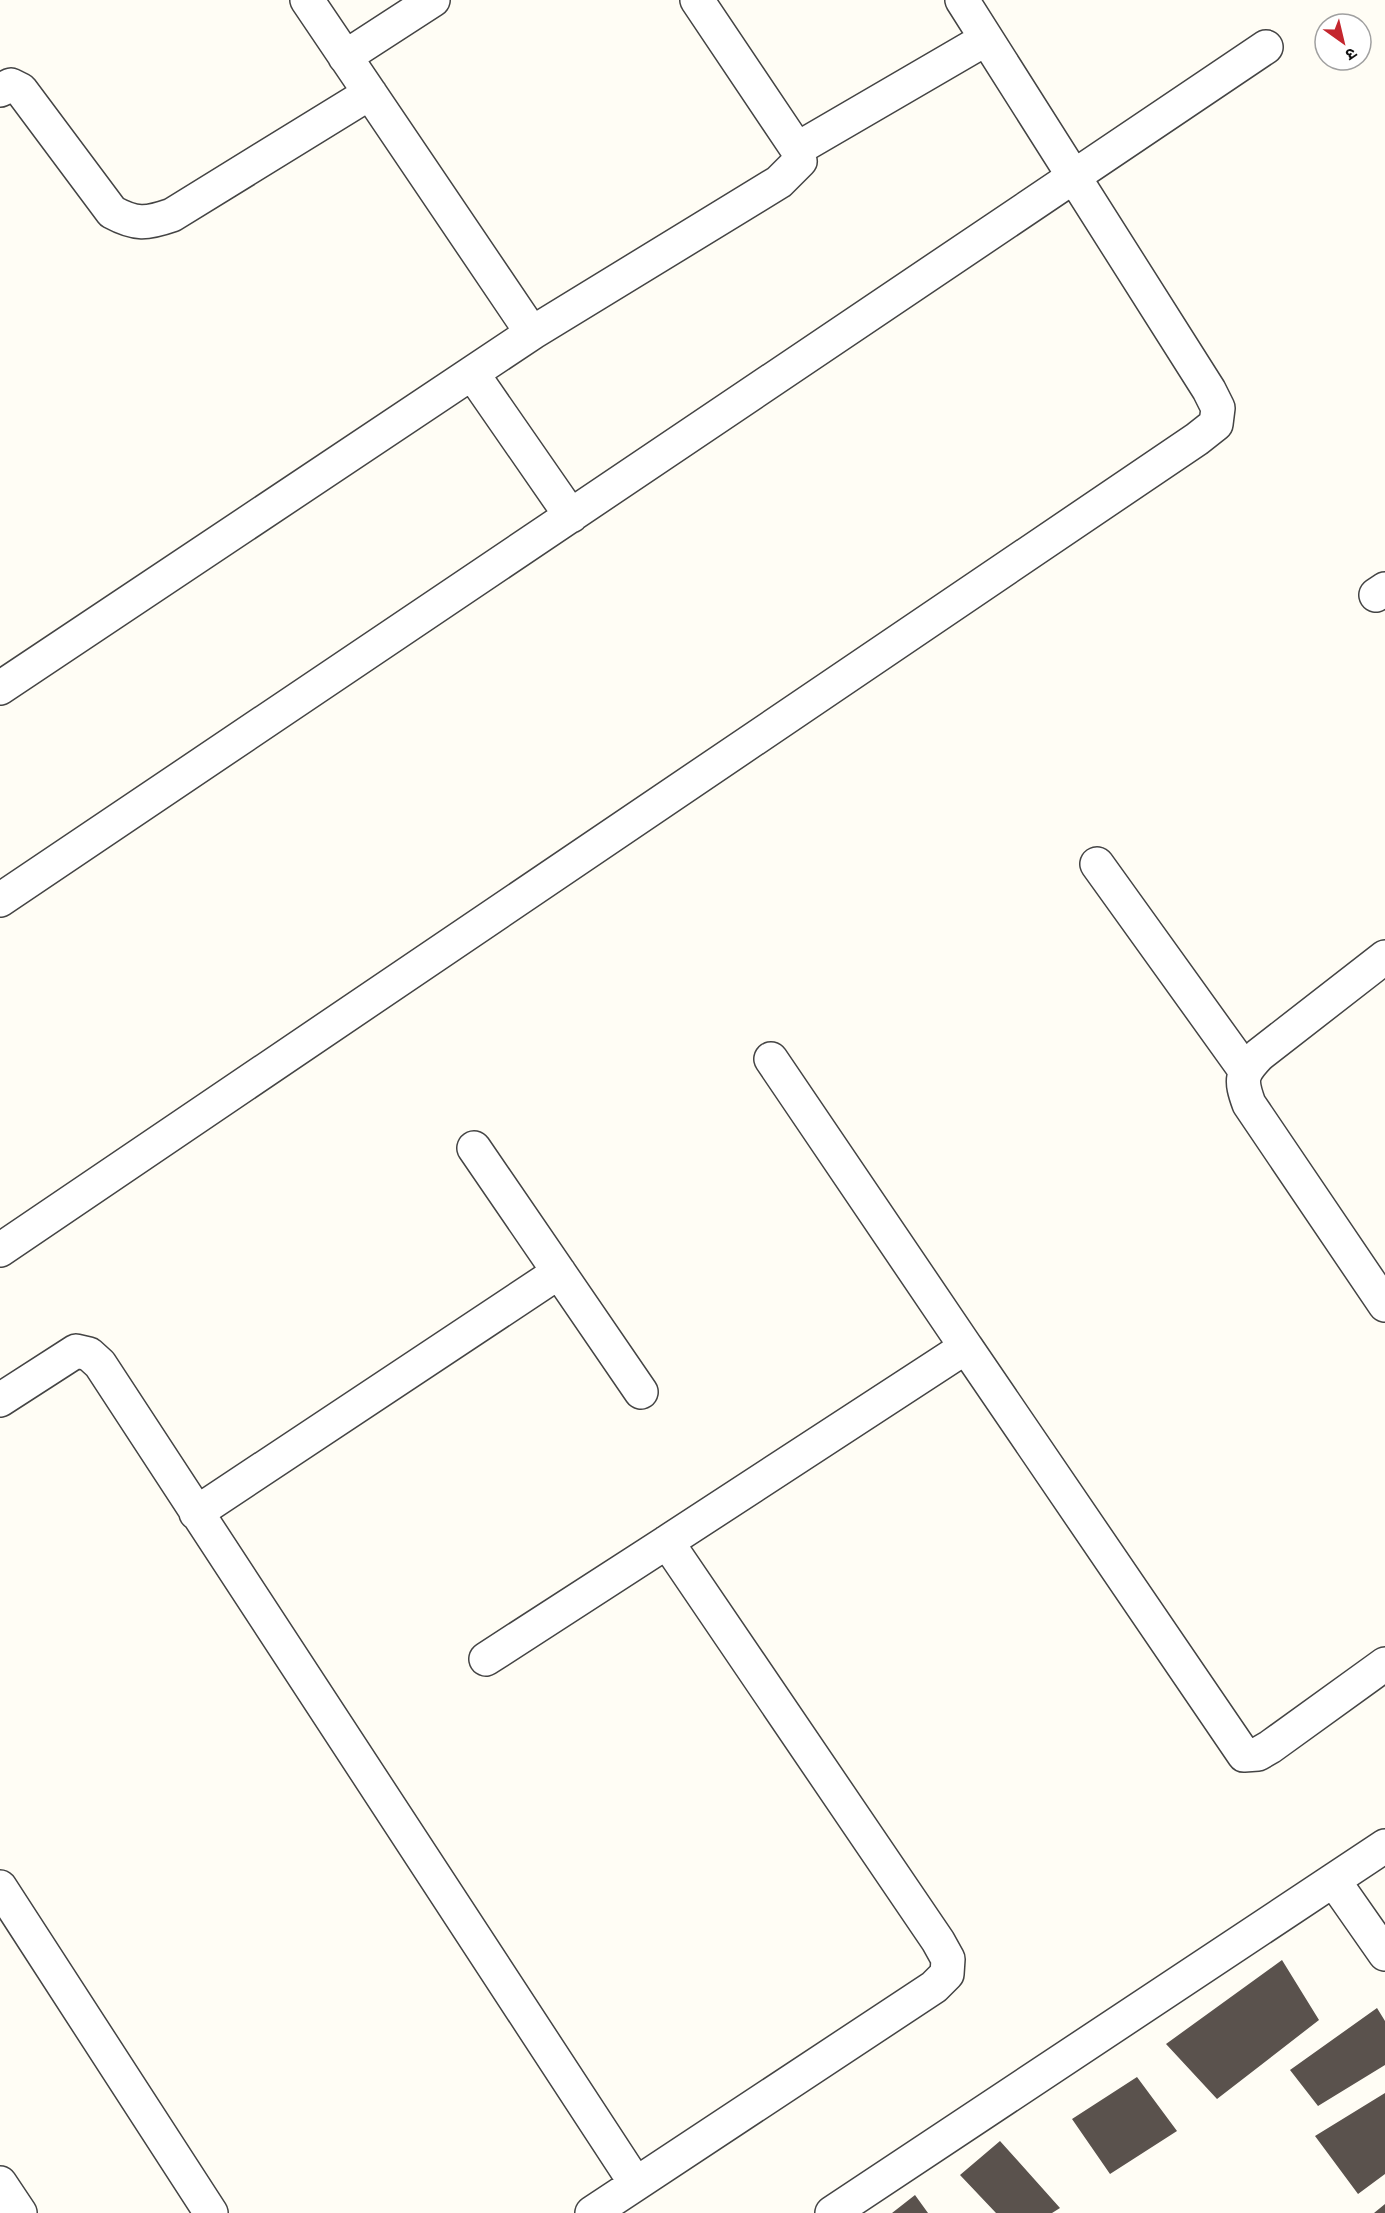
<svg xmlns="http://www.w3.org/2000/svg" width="1385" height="2213" viewBox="0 0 1385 2213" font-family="'Playfair Display','Noto Sans Devanagari',serif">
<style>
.building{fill:#5a524d}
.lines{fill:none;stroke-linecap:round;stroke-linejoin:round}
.minor-casing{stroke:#444;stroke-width:36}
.minor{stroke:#fff;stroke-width:33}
</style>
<rect width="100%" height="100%" fill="#fffdf5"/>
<!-- building -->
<path class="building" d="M 1282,1960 L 1319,2020 L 1217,2099 L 1166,2044 Z
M 1377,2008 L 1385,2021 L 1385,2065 L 1318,2106 L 1290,2070 Z
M 1137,2077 L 1177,2131 L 1110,2174 L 1072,2119 Z
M 1385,2093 L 1385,2174 L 1358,2194 L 1315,2136 Z
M 1000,2141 L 1060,2208 L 1052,2213 L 996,2213 L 960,2175 Z
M 915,2195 L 928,2213 L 892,2213 Z
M 1385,2204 L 1385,2213 L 1374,2213 Z"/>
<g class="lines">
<!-- minor casing -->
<g class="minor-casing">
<path id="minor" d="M 307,0 L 532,333
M 345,57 L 433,0
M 0,90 L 11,85 L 21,90 L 112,212 C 136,225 146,224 172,215 L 370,93
M 797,149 L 986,39
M 472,373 L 571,516
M 1376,595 L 1385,589
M 0,688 L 532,333 L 779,182 L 800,161 L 797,149 L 697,0
M 1097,864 L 1245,1070
M 0,900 L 1266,47
M 1385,957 L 1259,1055 C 1241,1074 1240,1079 1249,1104 L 1385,1305
M 771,1059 L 966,1347
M 474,1148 L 641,1392
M 0,1250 L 1197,439 L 1216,424 L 1218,408 L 1209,390 L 962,0
M 0,1400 L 76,1351 L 89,1354 L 100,1364 L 636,2184
M 196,1513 L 559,1272
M 486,1659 L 667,1542
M 1334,1881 L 1385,1954
M 0,1887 L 211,2213
M 0,2183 L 20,2213
M 592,2213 L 934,1987 L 947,1974 L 948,1959 L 938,1941 L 667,1542 L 966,1347 L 1244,1755 L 1258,1754 L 1270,1747 L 1385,1664
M 832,2213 L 1385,1846"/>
</g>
<!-- minor -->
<use href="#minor" class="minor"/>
</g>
<!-- north arrow -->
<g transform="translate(1343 42) rotate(146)"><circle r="28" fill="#ffffff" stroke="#a0a0a0" stroke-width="1.5"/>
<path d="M0-4.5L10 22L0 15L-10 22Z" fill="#c4262e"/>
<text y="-9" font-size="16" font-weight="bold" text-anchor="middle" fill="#111111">उ</text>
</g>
</svg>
